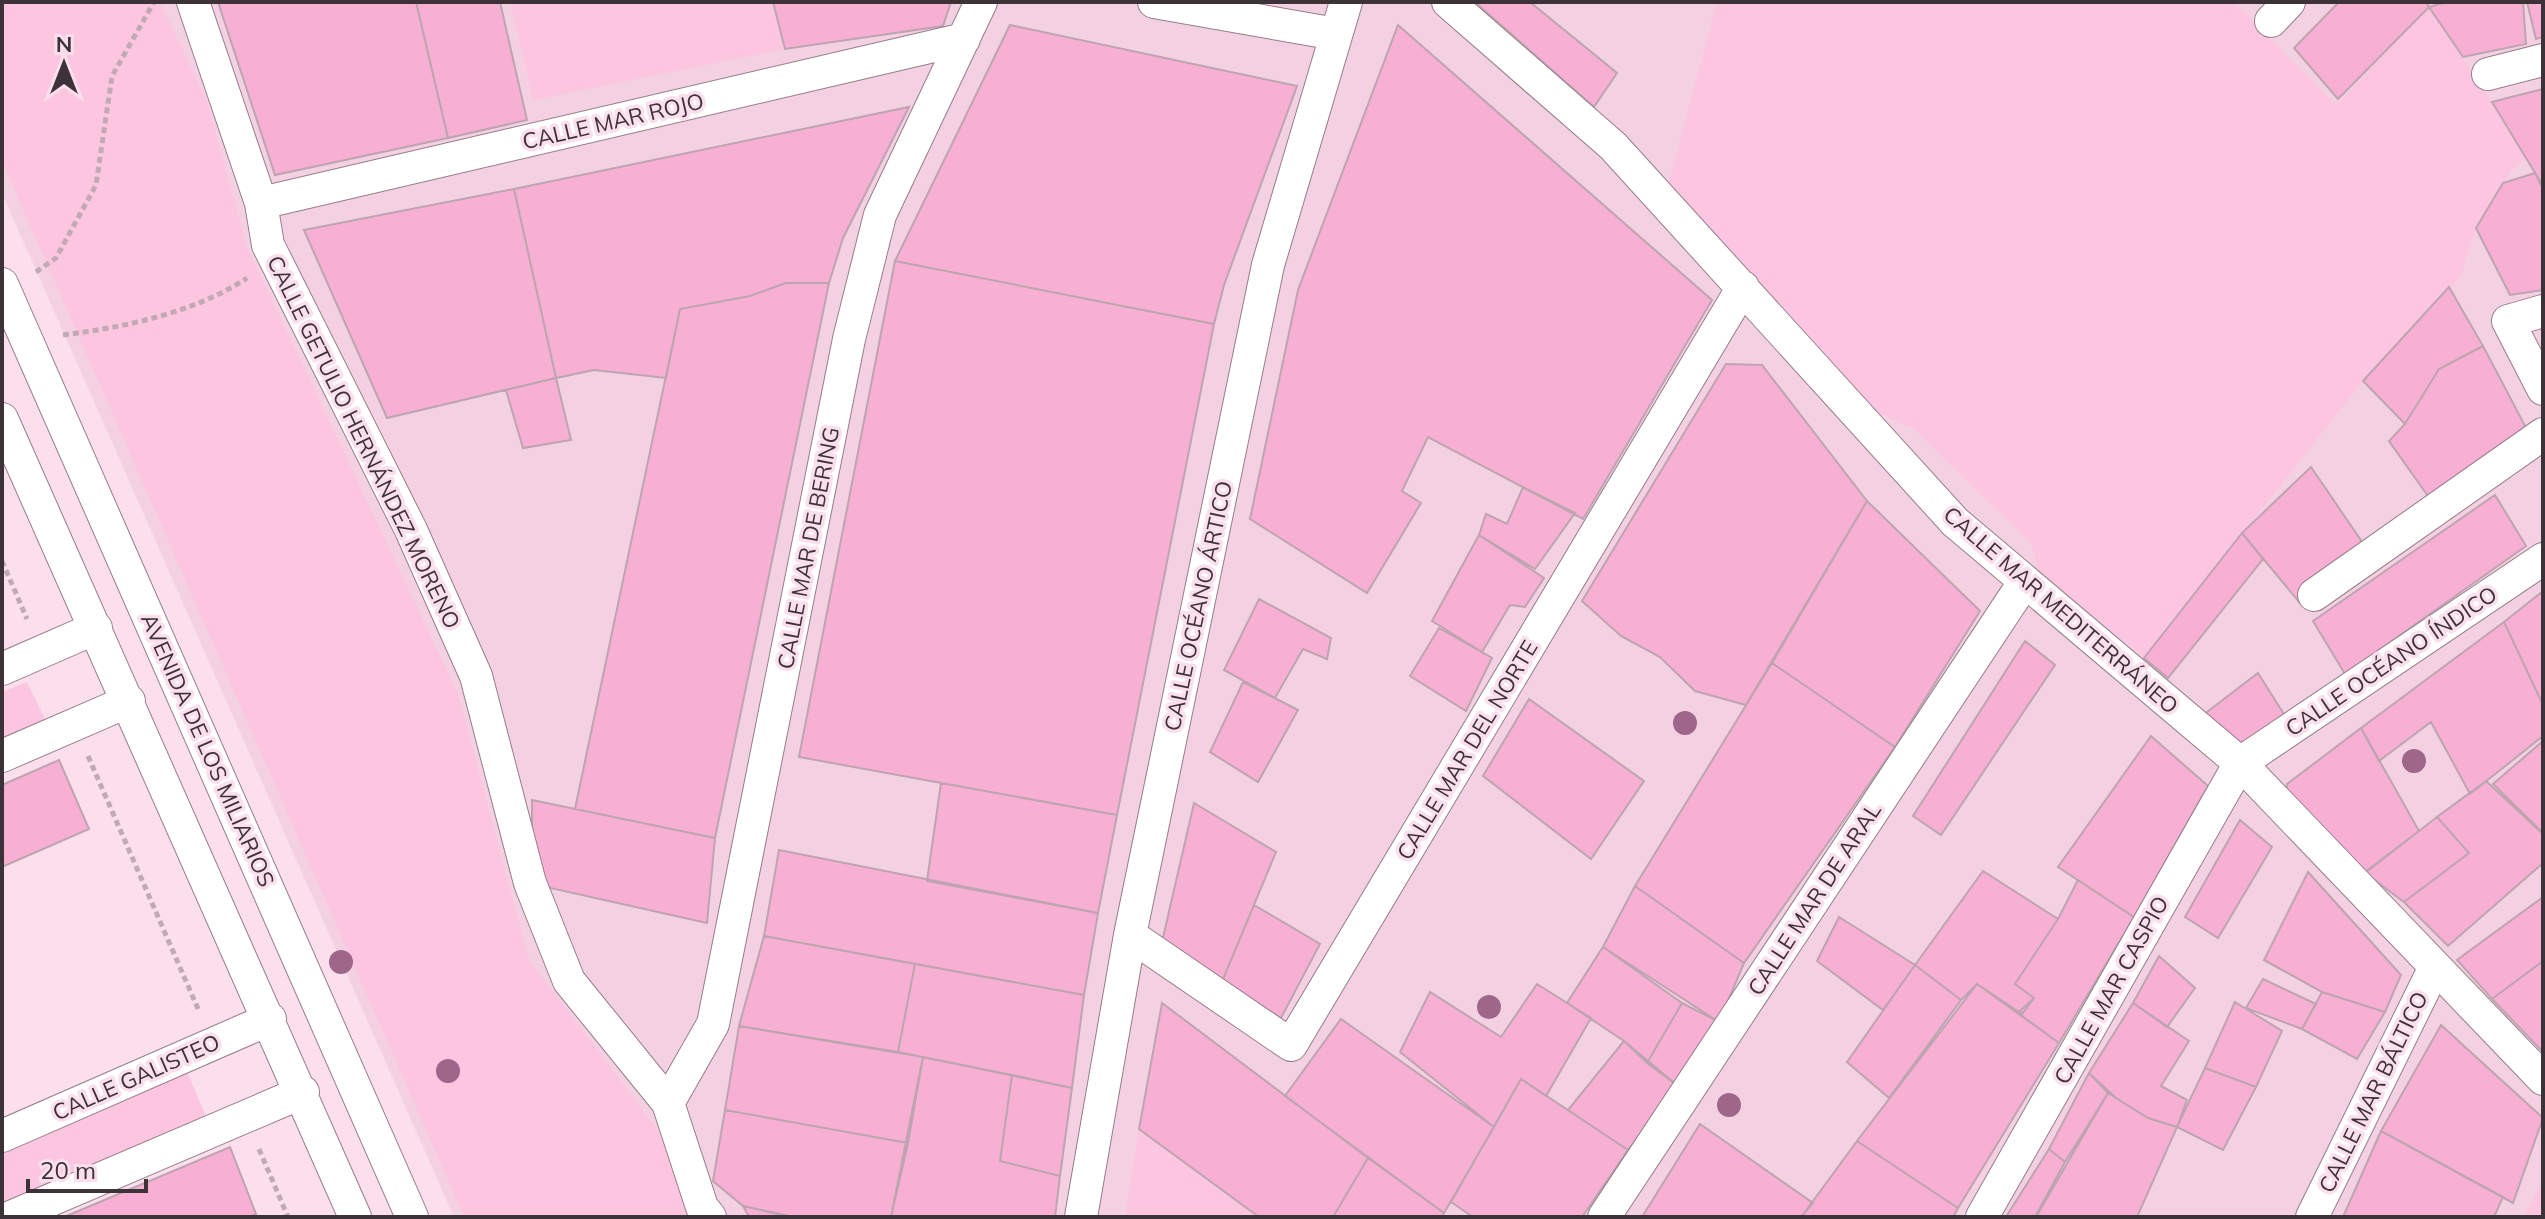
<svg xmlns="http://www.w3.org/2000/svg" width="2545" height="1219" viewBox="0 0 2545 1219" font-family="Mulish,sans-serif">
<style>
.built{fill:#f3d1e2}
.green{fill:#fcc5e0}
.building{fill:#f7b0d4;stroke:#bea4b0;stroke-width:2}
.lines{fill:none;stroke-linecap:round;stroke-linejoin:round}
.street-casing{stroke:#967d89;stroke-width:34}
.path{stroke:#c1aab5;stroke-width:5;stroke-dasharray:6 4;stroke-linecap:butt}
.street{stroke:#fff;stroke-width:32}
.tree{fill:#9e6688}
.labels{text-anchor:middle;dominant-baseline:central;stroke-width:7;stroke-linejoin:round;paint-order:stroke}
.street-label{font-size:22px;fill:#3d3238;stroke:#fbdfec}
</style>
<rect width="100%" height="100%" fill="#fbdfec"/>
<!-- built -->
<path class="built" d="M 2,2 L 2543,2 L 2543,1217 L 454,1217 L 2,193 Z"/>
<!-- green -->
<path class="green" d="M 2,2 L 160,2 L 207,101 L 247,247 L 458,694 L 529,960 L 664,1138 L 708,1217 L 464,1217 L 2,161 Z
M 510,2 L 773,2 L 785,49 L 533,100 Z
M 1717,2 L 2234,2 L 2336,105 L 2429,7 L 2528,157 L 2512,169 L 2476,228 L 2461,276 L 2363,381 L 2144,658 L 2038,570 L 2031,543 L 1913,428 L 1871,410 L 1668,185 Z
M 27,682 L 46,721 L 2,740 L 2,692 Z
M 187,1072 L 206,1116 L 2,1205 L 2,1154 Z
M 1139,1129 L 1259,1217 L 1125,1217 Z
M 2543,1180 L 2543,1217 L 2524,1217 Z"/>
<!-- building -->
<path class="building" d="M 218,2 L 416,2 L 448,138 L 275,175 Z
M 416,2 L 500,2 L 527,120 L 448,138 Z
M 773,2 L 951,2 L 943,26 L 785,49 Z
M 1475,2 L 1530,2 L 1617,73 L 1594,107 Z
M 2339,2 L 2426,2 L 2429,7 L 2338,99 L 2294,48 Z
M 2446,2 L 2523,2 L 2526,44 L 2463,57 L 2429,7 Z
M 2527,2 L 2543,2 L 2543,37 L 2536,39 Z
M 1010,25 L 1297,86 L 1224,285 L 1214,324 L 895,261 Z
M 1398,25 L 1712,300 L 1583,519 L 1428,437 L 1402,491 L 1421,503 L 1367,593 L 1250,519 L 1298,290 Z
M 2543,89 L 2543,186 L 2492,102 Z
M 909,107 L 843,238 L 829,283 L 786,283 L 750,296 L 680,309 L 666,378 L 594,370 L 556,378 L 514,189 Z
M 2535,173 L 2543,189 L 2543,290 L 2510,295 L 2476,228 L 2503,183 Z
M 514,189 L 556,378 L 387,418 L 304,230 Z
M 895,261 L 1214,324 L 1117,815 L 799,757 Z
M 786,283 L 829,283 L 715,838 L 575,809 L 680,309 L 750,296 Z
M 2449,287 L 2483,346 L 2439,369 L 2405,424 L 2363,381 Z
M 2483,346 L 2533,441 L 2430,499 L 2389,441 L 2405,424 L 2439,369 Z
M 1726,364 L 1762,365 L 1867,501 L 1746,705 L 1695,691 L 1660,657 L 1621,636 L 1582,601 Z
M 556,378 L 571,440 L 523,448 L 506,390 Z
M 2311,467 L 2371,555 L 2299,602 L 2242,533 Z
M 1523,487 L 1575,513 L 1535,569 L 1479,535 L 1486,514 L 1507,524 Z
M 2495,495 L 2526,546 L 2345,674 L 2313,621 Z
M 1867,501 L 1980,611 L 1895,747 L 1772,663 Z
M 2242,533 L 2263,559 L 2168,678 L 2144,658 Z
M 1479,535 L 1544,578 L 1525,607 L 1510,605 L 1482,652 L 1432,621 Z
M 2543,591 L 2543,705 L 2504,622 Z
M 1259,599 L 1331,638 L 1327,659 L 1303,649 L 1275,698 L 1224,670 Z
M 2504,622 L 2543,705 L 2543,736 L 2470,794 L 2431,722 L 2379,761 L 2361,728 Z
M 1439,628 L 1492,658 L 1466,711 L 1410,676 Z
M 2025,641 L 2055,665 L 1941,835 L 1913,816 Z
M 1772,663 L 1895,747 L 1744,963 L 1635,886 Z
M 2258,673 L 2287,719 L 2243,751 L 2203,715 Z
M 1243,682 L 1298,710 L 1258,782 L 1210,752 Z
M 1529,699 L 1644,781 L 1591,859 L 1483,776 Z
M 2361,728 L 2419,831 L 2352,882 L 2284,811 L 2287,784 Z
M 2151,736 L 2208,786 L 2134,917 L 2058,867 Z
M 2543,741 L 2543,833 L 2493,784 Z
M 59,760 L 89,829 L 2,867 L 2,785 Z
M 2486,781 L 2543,834 L 2543,863 L 2448,946 L 2404,902 L 2469,853 L 2437,817 Z
M 941,783 L 1117,815 L 1098,913 L 927,881 Z
M 532,800 L 715,838 L 707,923 L 546,887 L 532,854 Z
M 1194,803 L 1276,852 L 1221,984 L 1162,942 Z
M 2437,817 L 2469,853 L 2404,902 L 2365,873 Z
M 2240,820 L 2272,847 L 2218,938 L 2185,917 Z
M 779,850 L 1098,913 L 1084,995 L 764,936 Z
M 1983,871 L 2058,919 L 2015,984 L 2034,998 L 2022,1014 L 1977,984 L 1961,1000 L 1915,965 Z
M 2308,872 L 2401,975 L 2385,1012 L 2322,992 L 2264,960 Z
M 2078,880 L 2134,917 L 2059,1043 L 2018,1013 L 2034,998 L 2015,984 L 2058,919 Z
M 1635,886 L 1744,963 L 1719,1022 L 1603,947 Z
M 2543,897 L 2543,961 L 2492,999 L 2457,960 Z
M 1254,905 L 1320,944 L 1281,1018 L 1221,984 Z
M 1839,917 L 1915,965 L 1883,1010 L 1817,961 Z
M 764,936 L 915,964 L 898,1052 L 739,1026 Z
M 1603,947 L 1682,1003 L 1647,1063 L 1624,1041 L 1567,1003 Z
M 2159,956 L 2195,988 L 2167,1027 L 2133,1003 Z
M 2543,961 L 2543,1052 L 2492,999 Z
M 915,964 L 1084,995 L 1072,1088 L 898,1052 Z
M 1915,965 L 1961,1000 L 1889,1098 L 1847,1062 Z
M 2263,979 L 2316,1004 L 2302,1029 L 2246,1008 Z
M 1537,984 L 1591,1018 L 1546,1096 L 1521,1079 L 1494,1127 L 1400,1052 L 1430,992 L 1501,1037 Z
M 1977,984 L 2059,1043 L 1958,1208 L 1857,1141 Z
M 2322,992 L 2385,1012 L 2357,1059 L 2302,1029 Z
M 2235,1002 L 2282,1031 L 2256,1087 L 2205,1068 Z
M 1162,1003 L 1368,1158 L 1333,1217 L 1259,1217 L 1139,1129 Z
M 1682,1003 L 1719,1022 L 1678,1086 L 1647,1063 Z
M 2133,1003 L 2189,1041 L 2161,1086 L 2187,1100 L 2177,1127 L 2148,1118 L 2116,1098 L 2089,1073 Z
M 1341,1019 L 1494,1127 L 1444,1213 L 1285,1096 Z
M 2441,1025 L 2543,1118 L 2513,1203 L 2381,1131 Z
M 739,1026 L 923,1057 L 908,1143 L 725,1110 Z
M 1624,1041 L 1678,1086 L 1628,1150 L 1568,1110 Z
M 923,1057 L 1012,1075 L 1000,1161 L 1060,1176 L 1055,1217 L 891,1217 Z
M 2205,1068 L 2256,1087 L 2223,1150 L 2177,1127 Z
M 2089,1073 L 2108,1093 L 2065,1162 L 2049,1149 Z
M 1012,1075 L 1072,1088 L 1060,1176 L 1000,1161 Z
M 1521,1079 L 1628,1150 L 1582,1217 L 1473,1217 L 1451,1202 Z
M 2108,1093 L 2148,1118 L 2177,1127 L 2137,1217 L 2036,1217 Z
M 725,1110 L 908,1143 L 891,1217 L 794,1217 L 743,1206 L 713,1181 Z
M 1700,1124 L 1813,1203 L 1801,1217 L 1642,1217 Z
M 2381,1131 L 2503,1197 L 2494,1217 L 2343,1217 Z
M 1857,1141 L 1958,1208 L 1953,1217 L 1802,1216 Z
M 230,1147 L 256,1214 L 249,1217 L 64,1217 Z
M 2049,1149 L 2065,1162 L 2035,1217 L 2006,1217 Z
M 1368,1158 L 1444,1213 L 1442,1217 L 1333,1217 Z
M 743,1206 L 791,1217 L 749,1217 Z"/>
<g class="lines">
<!-- street casing -->
<g class="street-casing">
<path id="street" d="M 193,2 L 261,203 L 268,245 L 411,530 L 476,676 L 530,883 L 569,981 L 668,1103 L 702,1207 L 710,1217
M 1154,2 L 1336,34
M 1448,2 L 1613,146 L 1955,522 L 2240,763 L 2543,1079
M 2271,21 L 2289,2
M 2488,74 L 2543,60
M 261,203 L 964,39
M 2,284 L 412,1217
M 2543,311 L 2508,321 L 2543,389
M 2,419 L 355,1217
M 2314,595 L 2543,434
M 2,669 L 96,628
M 2,756 L 129,701
M 1130,935 L 1291,1045 L 1743,287
M 668,1103 L 713,1024 L 849,339 L 880,215 L 981,2
M 2,1136 L 270,1019
M 11,1217 L 303,1092
M 1081,1217 L 1130,935 L 1268,265 L 1346,2
M 1604,1217 L 2025,581
M 1982,1217 L 2240,763 L 2543,559
M 2312,1217 L 2435,967"/>
</g>
<!-- path -->
<path class="path" d="M 36,272 L 56,258 L 96,185 L 112,76 L 154,2
M 63,335 C 125,327 194,313 247,278
M 2,561 L 27,619
M 88,756 L 199,1011
M 259,1149 L 288,1217"/>
<!-- street -->
<use href="#street" class="street"/>
</g>
<!-- trees -->
<g class="tree">
<circle cx="1685" cy="723" r="12"/>
<circle cx="2414" cy="761" r="12"/>
<circle cx="341" cy="962" r="12"/>
<circle cx="1489" cy="1007" r="12"/>
<circle cx="448" cy="1071" r="12"/>
<circle cx="1729" cy="1105" r="12"/>
</g>
<g class="labels">
<!-- street labels -->
<g class="street-label">
<text transform="translate(613 121) rotate(-13)">CALLE MAR ROJO</text>
<text transform="translate(364 442) rotate(64)">CALLE GETULIO HERNÁNDEZ MORENO</text>
<text transform="translate(808 548) rotate(-79)">CALLE MAR DE BERING</text>
<text transform="translate(1198 606) rotate(-78)">CALLE OCÉANO ÁRTICO</text>
<text transform="translate(2061 610) rotate(41)">CALLE MAR MEDITERRÁNEO</text>
<text transform="translate(2391 661) rotate(-34)">CALLE OCÉANO ÍNDICO</text>
<text transform="translate(208 750) rotate(66)">AVENIDA DE LOS MILIARIOS</text>
<text transform="translate(1467 750) rotate(-59)">CALLE MAR DEL NORTE</text>
<text transform="translate(1814 899) rotate(-57)">CALLE MAR DE ARAL</text>
<text transform="translate(2111 990) rotate(-61)">CALLE MAR CASPIO</text>
<text transform="translate(136 1077) rotate(-24)">CALLE GALISTEO</text>
<text transform="translate(2373 1092) rotate(-64)">CALLE MAR BÁLTICO</text>
</g>
</g>
<!-- border -->
<rect width="2545" height="1219" fill="none" stroke="#3d3238" stroke-width="8"/>
<!-- north arrow -->
<g transform="translate(64 64)" stroke="#fbdfec" stroke-width="6" paint-order="stroke">
<path d="M0-6L14 30L0 20L-14 30Z" fill="#3d3238"/>
<text y="-12" font-size="22" font-weight="bold" text-anchor="middle" fill="#3d3238">N</text>
</g>
<!-- scale -->
<path d="M28 1179v12h118v-12" fill="none" stroke="#3d3238" stroke-width="4"/>
<text x="40" y="1179" font-size="24" fill="#3d3238" stroke="#fbdfec" stroke-width="6" paint-order="stroke">20 m</text>
</svg>
